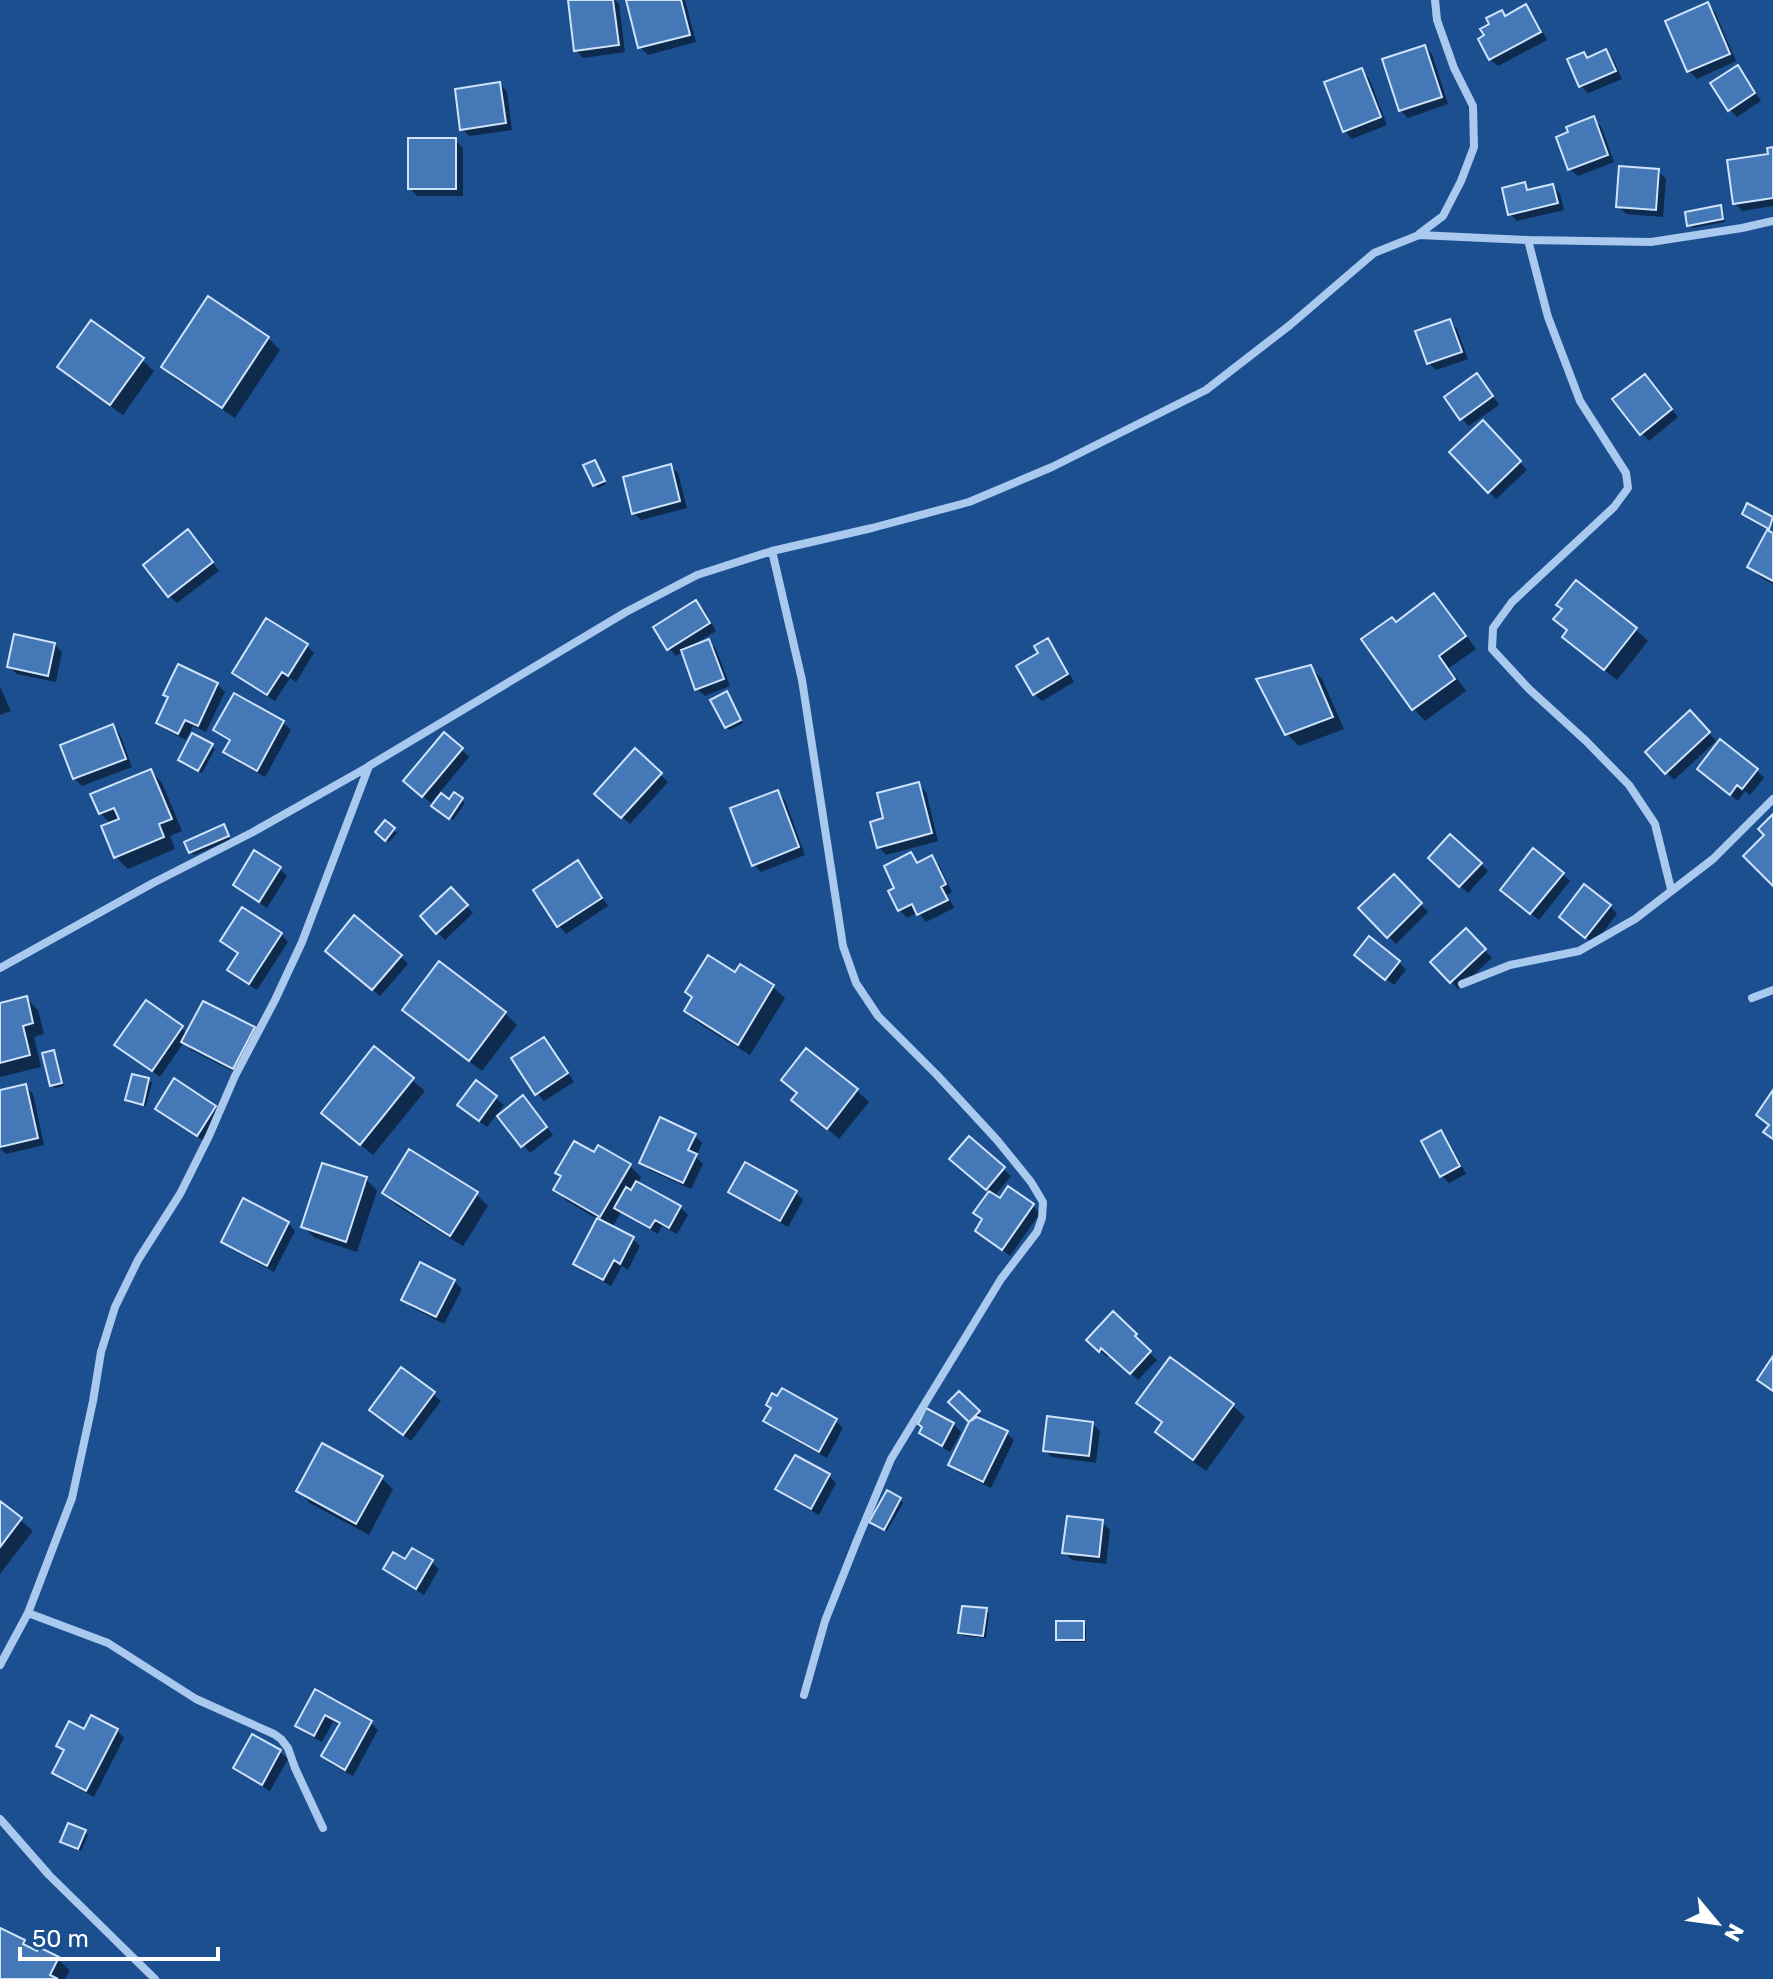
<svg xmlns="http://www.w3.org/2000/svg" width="1773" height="1979" viewBox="0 0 1773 1979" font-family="Rubik,sans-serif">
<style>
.shadow{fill:#0007}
.building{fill:#4478b7;stroke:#cfe3fa;stroke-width:2}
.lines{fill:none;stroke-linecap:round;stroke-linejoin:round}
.minor{stroke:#a9c9ee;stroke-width:8}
</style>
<rect width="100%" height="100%" fill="#1b4f8f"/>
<!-- shadow -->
<path class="shadow" d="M 583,0 L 615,0 L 619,4 L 625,52 L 583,58 L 576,50 Z
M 628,0 L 685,0 L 696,42 L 648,55 L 640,47 Z
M 1707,5 L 1715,12 L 1736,61 L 1697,79 L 1689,71 L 1668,22 Z
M 1526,7 L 1533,14 L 1547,40 L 1498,66 L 1490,59 L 1487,36 L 1491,25 L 1501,12 L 1506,17 Z
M 1425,47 L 1432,54 L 1448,104 L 1408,118 L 1400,110 Z
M 1606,51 L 1613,59 L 1622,79 L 1588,93 L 1581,86 L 1583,54 L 1588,59 Z
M 1738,68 L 1745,75 L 1761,101 L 1737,117 L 1729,109 Z
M 1361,70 L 1369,78 L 1387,125 L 1352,139 L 1345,131 Z
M 500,84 L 507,92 L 512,130 L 469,136 L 462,129 Z
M 1593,119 L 1601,126 L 1614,162 L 1578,176 L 1570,169 Z
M 455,140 L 463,148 L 463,196 L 417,196 L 410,188 Z
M 1773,149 L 1773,206 L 1742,211 L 1735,203 Z
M 1658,171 L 1666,179 L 1663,217 L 1626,214 L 1618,206 Z
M 1525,185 L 1531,191 L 1553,186 L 1560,194 L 1564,210 L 1517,221 L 1510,214 Z
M 1720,207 L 1723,210 L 1725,222 L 1693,228 L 1689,225 Z
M 1449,321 L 1457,329 L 1468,359 L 1436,370 L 1429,363 Z
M 268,338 L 280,350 L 235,418 L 175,379 L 163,367 Z
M 142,360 L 154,371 L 123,415 L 71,379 L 59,367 Z
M 1484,383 L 1499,405 L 1469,426 L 1461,418 Z
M 1652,384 L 1678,417 L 1649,441 L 1642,433 Z
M 1483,423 L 1527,470 L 1496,499 L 1452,452 Z
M 594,462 L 606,484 L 598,488 L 595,485 Z
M 670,466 L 678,473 L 687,508 L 641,520 L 634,513 Z
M 1773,535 L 1773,584 L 1762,578 L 1750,567 Z
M 195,540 L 219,571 L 177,603 L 169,596 Z
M 1576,583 L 1636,630 L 1648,641 L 1617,680 L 1576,648 L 1569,632 L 1556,619 L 1564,609 Z
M 1434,596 L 1446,607 L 1476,649 L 1449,668 L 1466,691 L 1425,721 L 1414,709 L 1363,640 L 1396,624 Z
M 696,602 L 704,610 L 716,631 L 693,645 L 694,647 L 708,642 L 716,649 L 730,686 L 705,696 L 697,689 L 683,652 L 676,656 L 669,648 Z
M 1047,641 L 1055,648 L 1074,682 L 1042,701 L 1034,694 L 1040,654 Z
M 54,644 L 62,652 L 56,682 L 17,674 L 9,667 Z
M 307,646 L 314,653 L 296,682 L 290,678 L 275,701 L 242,680 L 234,672 Z
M 1310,667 L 1322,679 L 1344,729 L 1299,746 L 1287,734 Z
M 217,684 L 225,692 L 206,732 L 193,726 L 186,740 L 166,730 L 159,723 L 170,699 L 165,694 Z
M 0,687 L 11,711 L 0,715 Z
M 235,696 L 283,723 L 291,730 L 265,777 L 233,759 L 225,752 L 231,742 L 216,730 Z
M 729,697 L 743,723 L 730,730 L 726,727 Z
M 1690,713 L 1716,741 L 1674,780 L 1648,752 Z
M 113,727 L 120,734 L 132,767 L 82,786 L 74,778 Z
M 211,746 L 215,749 L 202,773 L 183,762 Z
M 462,750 L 469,757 L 431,803 L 413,788 Z
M 635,751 L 668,782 L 630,824 L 597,794 Z
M 1756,770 L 1764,778 L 1750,795 L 1745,791 L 1738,801 L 1707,776 Z
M 151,771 L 162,783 L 182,831 L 170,836 L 175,849 L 128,869 L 116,857 L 111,824 L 100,813 Z
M 918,785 L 926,792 L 938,841 L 886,855 L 879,847 Z
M 777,792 L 785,800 L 805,855 L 761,872 L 753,864 Z
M 455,794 L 465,803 L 453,820 L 437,809 L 450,802 Z
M 386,823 L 397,833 L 389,842 L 378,832 Z
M 226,830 L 230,840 L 194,855 L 191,852 Z
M 911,855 L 920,864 L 931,858 L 939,865 L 952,892 L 947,895 L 954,908 L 926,922 L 918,912 L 907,918 L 900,910 L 890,892 L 896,888 Z
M 1431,858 L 1481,864 L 1488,871 L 1468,893 Z
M 577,863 L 585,870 L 608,906 L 566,934 L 559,926 L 536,891 Z
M 279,868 L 287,876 L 267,908 L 243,892 L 235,885 Z
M 1562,874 L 1570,881 L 1539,920 L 1510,897 Z
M 1394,877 L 1428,912 L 1396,944 L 1361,908 Z
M 451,890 L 473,913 L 445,940 L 422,916 Z
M 1610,906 L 1617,914 L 1594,944 L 1569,924 Z
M 1466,931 L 1492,958 L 1458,989 L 1433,962 Z
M 281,934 L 288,942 L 257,990 L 237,977 L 230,970 L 239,954 L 222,941 Z
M 400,956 L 408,964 L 380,996 L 335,958 Z
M 1364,962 L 1399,962 L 1406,970 L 1394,985 Z
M 740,966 L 773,987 L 785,998 L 750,1055 L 698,1023 L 686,1011 L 736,975 Z
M 26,998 L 38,1010 L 44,1034 L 34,1037 L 41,1067 L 0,1077 L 0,1005 Z
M 405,1010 L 505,1013 L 517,1025 L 482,1071 L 416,1022 Z
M 181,1028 L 188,1034 L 253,1029 L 261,1036 L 240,1075 L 191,1050 L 184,1042 L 160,1077 L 124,1052 L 117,1045 Z
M 544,1039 L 551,1047 L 574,1082 L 544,1101 L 537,1093 Z
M 375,1049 L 425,1091 L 373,1155 L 335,1124 Z
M 807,1051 L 857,1091 L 869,1102 L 839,1139 L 794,1100 L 798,1094 Z
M 54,1053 L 57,1056 L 64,1086 L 55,1088 L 51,1085 Z
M 148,1080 L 152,1083 L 146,1106 L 130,1103 L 127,1100 Z
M 175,1081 L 215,1107 L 223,1115 L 205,1142 L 165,1116 L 158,1108 Z
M 476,1082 L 504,1105 L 487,1127 L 467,1112 Z
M 25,1086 L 33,1094 L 44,1145 L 6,1154 L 0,1148 L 0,1092 Z
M 530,1106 L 553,1135 L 530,1153 L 500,1116 Z
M 1440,1133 L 1448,1140 L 1466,1174 L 1449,1183 L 1441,1175 Z
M 695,1136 L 702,1143 L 696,1157 L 703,1164 L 691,1189 L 649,1170 L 641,1162 Z
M 969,1139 L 1011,1176 L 994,1197 L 1000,1201 L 1009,1189 L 1033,1206 L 1040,1213 L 1010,1256 L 977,1230 L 984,1221 L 990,1192 L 959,1166 Z
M 595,1155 L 630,1166 L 641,1177 L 638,1184 L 680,1207 L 688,1215 L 677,1234 L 662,1226 L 658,1234 L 621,1212 L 612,1228 L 633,1239 L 640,1246 L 628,1270 L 622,1266 L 611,1286 L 583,1271 L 575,1264 L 599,1220 L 567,1201 L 555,1189 Z
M 366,1179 L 377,1191 L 357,1252 L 315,1238 L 303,1226 Z
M 730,1192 L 796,1193 L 803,1200 L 788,1227 L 738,1199 Z
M 385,1193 L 476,1194 L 488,1206 L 463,1246 L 396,1205 Z
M 288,1223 L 295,1231 L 274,1272 L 231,1249 L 224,1242 Z
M 454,1281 L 462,1289 L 444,1324 L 411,1307 L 403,1299 Z
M 1113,1314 L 1143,1343 L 1141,1345 L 1157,1360 L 1138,1380 L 1110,1354 L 1107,1357 L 1089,1340 Z
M 1170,1360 L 1233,1406 L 1245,1417 L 1206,1471 L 1169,1444 L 1157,1432 L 1163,1424 L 1139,1403 Z
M 433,1394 L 441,1401 L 411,1441 L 372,1410 Z
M 959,1394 L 981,1415 L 978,1419 L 1006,1433 L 1014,1440 L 991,1488 L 958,1472 L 951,1465 L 972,1422 L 951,1402 Z
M 773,1409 L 836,1421 L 843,1428 L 827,1458 L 773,1428 L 766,1421 Z
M 927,1410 L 953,1424 L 961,1432 L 950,1452 L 929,1440 L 921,1433 Z
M 1092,1423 L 1100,1431 L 1096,1463 L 1052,1457 L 1045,1450 Z
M 829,1476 L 836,1483 L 819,1515 L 785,1496 L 778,1489 Z
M 381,1478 L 393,1489 L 369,1535 L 310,1503 L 298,1491 Z
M 900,1499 L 903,1503 L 887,1531 L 875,1524 Z
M 0,1503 L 33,1531 L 0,1574 Z
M 1102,1522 L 1110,1530 L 1106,1564 L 1072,1560 L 1064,1552 Z
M 406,1562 L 432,1562 L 439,1569 L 424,1595 L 393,1576 L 385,1569 Z
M 986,1610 L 989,1614 L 986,1638 L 964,1636 L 960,1633 Z
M 1083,1623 L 1086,1626 L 1086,1642 L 1061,1642 L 1058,1639 Z
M 315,1692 L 371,1723 L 378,1730 L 353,1776 L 331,1764 L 324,1756 L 341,1726 L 333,1722 L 322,1742 L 305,1733 L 297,1725 Z
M 117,1730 L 124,1738 L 94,1797 L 62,1780 L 54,1773 L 65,1752 L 59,1746 L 85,1731 Z
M 253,1737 L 280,1752 L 288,1759 L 270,1791 L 243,1775 L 236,1768 Z
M 85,1832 L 88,1835 L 81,1851 L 63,1842 Z
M 0,1931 L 24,1942 L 33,1951 L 58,1959 L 70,1971 L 65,1979 L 0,1979 Z"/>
<!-- building -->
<path class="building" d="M 568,0 L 613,0 L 619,45 L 574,51 Z
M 626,0 L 681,0 L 690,35 L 638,48 Z
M 1708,2 L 1730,54 L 1687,72 L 1665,21 Z
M 1526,4 L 1541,32 L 1489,60 L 1478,39 L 1484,35 L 1480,29 L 1489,24 L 1486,18 L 1502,10 L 1505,16 Z
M 1425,45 L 1442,97 L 1399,111 L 1382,59 Z
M 1606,49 L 1616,71 L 1579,87 L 1567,59 L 1584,52 L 1587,58 Z
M 1738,65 L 1755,93 L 1728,111 L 1710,83 Z
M 1362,68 L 1381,117 L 1343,132 L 1324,82 Z
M 500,82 L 506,123 L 460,130 L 455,89 Z
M 1594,116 L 1608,155 L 1568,170 L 1556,137 L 1568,132 L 1566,127 Z
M 408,138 L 456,138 L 456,189 L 408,189 Z
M 1773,147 L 1773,198 L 1733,204 L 1727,160 L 1768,154 L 1767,148 Z
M 1619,166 L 1659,169 L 1656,210 L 1616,207 Z
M 1525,182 L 1527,190 L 1553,184 L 1558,203 L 1508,215 L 1502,188 Z
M 1721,205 L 1723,219 L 1687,226 L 1685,212 Z
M 208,296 L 269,337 L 222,408 L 161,367 Z
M 1450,319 L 1462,352 L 1427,364 L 1415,331 Z
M 91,320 L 144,358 L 110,405 L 57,367 Z
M 1477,373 L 1493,396 L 1460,420 L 1444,397 Z
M 1645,374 L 1672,409 L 1640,435 L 1612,399 Z
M 1483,420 L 1521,461 L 1488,493 L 1449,452 Z
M 595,460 L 605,481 L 593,486 L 583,465 Z
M 671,464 L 680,501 L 632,514 L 623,477 Z
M 1747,503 L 1773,517 L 1769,529 L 1742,514 Z
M 188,529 L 213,562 L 168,597 L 143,565 Z
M 1767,530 L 1773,533 L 1773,581 L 1747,567 Z
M 1576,580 L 1637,628 L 1604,670 L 1562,637 L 1567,630 L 1553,619 L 1562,609 L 1556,605 Z
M 1434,593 L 1466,636 L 1439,656 L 1455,679 L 1412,710 L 1361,639 L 1392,617 L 1396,622 Z
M 696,600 L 710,623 L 667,650 L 653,627 Z
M 266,618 L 308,644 L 288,676 L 282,672 L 267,695 L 232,673 Z
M 14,634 L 55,643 L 48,676 L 7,667 Z
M 1048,638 L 1068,674 L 1033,695 L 1016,666 L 1038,653 L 1034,646 Z
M 709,639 L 724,679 L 695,690 L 681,650 Z
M 178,664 L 218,683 L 198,726 L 185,720 L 178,734 L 156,723 L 168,697 L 163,695 Z
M 1311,665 L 1333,717 L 1285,735 L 1256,679 Z
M 727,691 L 741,720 L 725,728 L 710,700 Z
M 234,693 L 284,721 L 257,771 L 223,752 L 230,740 L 213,730 Z
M 1690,710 L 1710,732 L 1665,774 L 1645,752 Z
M 113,724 L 126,759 L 73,779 L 60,745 Z
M 444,732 L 463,748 L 422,797 L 403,781 Z
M 192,733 L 213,744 L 198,771 L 178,760 Z
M 1720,739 L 1758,769 L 1742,789 L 1737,785 L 1730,795 L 1697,769 Z
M 635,748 L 662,773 L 621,818 L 594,794 Z
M 151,769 L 172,819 L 159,824 L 164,837 L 114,858 L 101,826 L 119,819 L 114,808 L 99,814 L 90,794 Z
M 919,782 L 932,833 L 877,848 L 870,822 L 883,818 L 877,793 Z
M 778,790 L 799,847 L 752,866 L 730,808 Z
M 454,792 L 463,798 L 449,819 L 431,806 L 441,793 L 449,799 Z
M 1773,814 L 1773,886 L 1743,856 L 1764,835 L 1758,829 Z
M 385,820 L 395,828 L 385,841 L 375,832 Z
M 224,824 L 229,836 L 189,853 L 184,842 Z
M 1450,834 L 1482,863 L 1459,887 L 1428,858 Z
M 1533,848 L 1564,873 L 1530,914 L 1500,890 Z
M 254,850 L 281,867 L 259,902 L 233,885 Z
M 911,852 L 917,863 L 932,855 L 946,884 L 941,887 L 948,900 L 917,915 L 912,904 L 898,911 L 888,891 L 894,888 L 884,866 Z
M 578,860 L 602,898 L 557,927 L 533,890 Z
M 1394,874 L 1422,903 L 1387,938 L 1358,908 Z
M 1584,884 L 1611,905 L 1585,938 L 1559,917 Z
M 451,887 L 468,905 L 436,934 L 420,916 Z
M 242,907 L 282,933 L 249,984 L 227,970 L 238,953 L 220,941 Z
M 354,915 L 402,955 L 372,990 L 325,951 Z
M 1466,928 L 1486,949 L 1450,983 L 1430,962 Z
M 1369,936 L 1400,961 L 1385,980 L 1354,955 Z
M 708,955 L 735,972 L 740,964 L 774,985 L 738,1045 L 684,1011 L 692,997 L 685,992 Z
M 439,961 L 506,1012 L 469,1061 L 402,1010 Z
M 27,996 L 33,1023 L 23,1026 L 30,1055 L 0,1063 L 0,1003 Z
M 146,1000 L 183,1026 L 152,1071 L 114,1045 Z
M 203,1001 L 255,1027 L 233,1069 L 181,1042 Z
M 544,1037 L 568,1073 L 535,1095 L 511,1058 Z
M 374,1046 L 414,1078 L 360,1145 L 321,1113 Z
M 806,1048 L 858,1089 L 827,1129 L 791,1100 L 797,1093 L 781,1080 Z
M 54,1050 L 62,1083 L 50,1086 L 42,1053 Z
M 132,1074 L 149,1078 L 143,1105 L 125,1100 Z
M 174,1078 L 216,1106 L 197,1136 L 155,1109 Z
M 476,1080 L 497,1096 L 479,1121 L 457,1105 Z
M 26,1084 L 38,1138 L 0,1147 L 0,1090 Z
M 1773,1090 L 1773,1139 L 1763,1132 L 1769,1125 L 1756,1115 Z
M 523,1095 L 547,1127 L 521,1147 L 497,1116 Z
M 660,1117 L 696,1134 L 688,1150 L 697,1154 L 683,1183 L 639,1163 Z
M 1441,1130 L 1460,1166 L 1440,1177 L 1421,1141 Z
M 969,1136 L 1005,1167 L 986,1190 L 949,1159 Z
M 574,1141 L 594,1152 L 598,1145 L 631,1164 L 600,1217 L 553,1190 L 561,1176 L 555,1173 Z
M 409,1149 L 478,1192 L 450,1236 L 382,1193 Z
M 745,1162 L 797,1191 L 780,1221 L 728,1192 Z
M 322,1163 L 367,1177 L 346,1242 L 301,1227 Z
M 636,1181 L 681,1206 L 669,1228 L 655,1220 L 650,1228 L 614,1208 L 626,1187 L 631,1190 Z
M 1008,1186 L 1034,1204 L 1002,1250 L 975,1231 L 982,1219 L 973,1213 L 989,1191 L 1000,1198 Z
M 243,1198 L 289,1222 L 267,1266 L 221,1242 Z
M 597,1218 L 634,1237 L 620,1264 L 614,1260 L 603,1280 L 573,1264 Z
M 420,1262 L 455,1280 L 436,1317 L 401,1300 Z
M 1113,1311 L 1137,1334 L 1135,1336 L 1151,1351 L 1130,1374 L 1101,1348 L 1099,1352 L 1086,1340 Z
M 1773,1356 L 1773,1391 L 1757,1380 Z
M 1170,1357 L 1234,1404 L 1193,1460 L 1155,1432 L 1162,1422 L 1136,1403 Z
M 401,1367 L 435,1392 L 403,1435 L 369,1410 Z
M 782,1388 L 837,1419 L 819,1452 L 763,1421 L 771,1408 L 766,1405 L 772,1393 L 777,1396 Z
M 959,1391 L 980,1411 L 969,1422 L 948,1402 Z
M 926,1408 L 954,1423 L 942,1446 L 919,1433 L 922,1427 L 918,1424 Z
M 1047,1416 L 1093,1422 L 1089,1456 L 1043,1451 Z
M 977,1417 L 1008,1431 L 983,1482 L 948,1465 L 969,1422 Z
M 322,1443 L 383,1476 L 356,1524 L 296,1491 Z
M 795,1455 L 830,1474 L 811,1509 L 775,1489 Z
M 887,1490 L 901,1498 L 884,1530 L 869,1522 Z
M 0,1501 L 22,1518 L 0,1547 Z
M 1067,1516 L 1103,1520 L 1099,1557 L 1062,1553 Z
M 412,1548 L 433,1560 L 416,1589 L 383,1569 L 393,1552 L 405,1559 Z
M 962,1606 L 987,1608 L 983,1636 L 958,1633 Z
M 1056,1621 L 1084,1621 L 1084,1640 L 1056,1640 Z
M 315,1689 L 372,1721 L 345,1770 L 321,1756 L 340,1723 L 325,1715 L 314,1736 L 295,1726 Z
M 91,1715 L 118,1729 L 86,1791 L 52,1773 L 64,1750 L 56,1746 L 69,1721 L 84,1729 Z
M 252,1734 L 281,1750 L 262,1785 L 233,1768 Z
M 68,1823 L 86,1830 L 78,1849 L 60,1842 Z
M 0,1928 L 25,1940 L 23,1944 L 37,1951 L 39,1947 L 59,1957 L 50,1975 L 58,1979 L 0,1979 Z"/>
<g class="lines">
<!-- minor -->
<path class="minor" d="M 1419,234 L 1443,216 L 1461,181 L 1474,147 L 1473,106 L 1454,68 L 1437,20 L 1435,0
M 1528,240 L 1548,317 L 1580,401 L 1626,473 L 1628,488 L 1614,507 L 1512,602 L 1493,628 L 1492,649 L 1529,689 L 1586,741 L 1629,785 L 1655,824 L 1671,889
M 772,551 L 802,680 L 843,946 L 856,983 L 878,1016 L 937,1075 L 997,1140 L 1031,1182 L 1043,1202 L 1042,1218 L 1037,1232 L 1001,1279 L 891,1459 L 856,1543 L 825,1621 L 804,1695
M 0,968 L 153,883 L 253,832 L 368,767
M 1462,984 L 1510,965 L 1579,951 L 1635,919 L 1713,859 L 1773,799
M 1752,998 L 1773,990
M 28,1613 L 108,1643 L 196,1699 L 274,1734 L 281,1739 L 288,1748 L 295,1768 L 323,1828
M 0,1665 L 28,1613 L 72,1498 L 93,1401 L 101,1352 L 115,1307 L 138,1260 L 180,1194 L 209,1136 L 235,1076 L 275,1000 L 302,942 L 369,766 L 626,612 L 697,575 L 772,551 L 872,528 L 969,502 L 1052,467 L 1206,390 L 1290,325 L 1374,253 L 1419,235 L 1528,240 L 1651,242 L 1742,228 L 1773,221
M 0,1819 L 49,1875 L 155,1979"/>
</g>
<!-- north arrow -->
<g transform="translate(1717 1923) rotate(119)" stroke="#1b4f8f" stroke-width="6" paint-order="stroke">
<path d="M0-6L14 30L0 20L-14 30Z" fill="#ffffff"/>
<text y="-12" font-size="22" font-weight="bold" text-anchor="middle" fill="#ffffff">N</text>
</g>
<!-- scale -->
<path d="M20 1947v12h198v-12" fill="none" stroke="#ffffff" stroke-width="4"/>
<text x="32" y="1947" font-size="24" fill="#ffffff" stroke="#1b4f8f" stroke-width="6" paint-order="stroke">50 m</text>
</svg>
